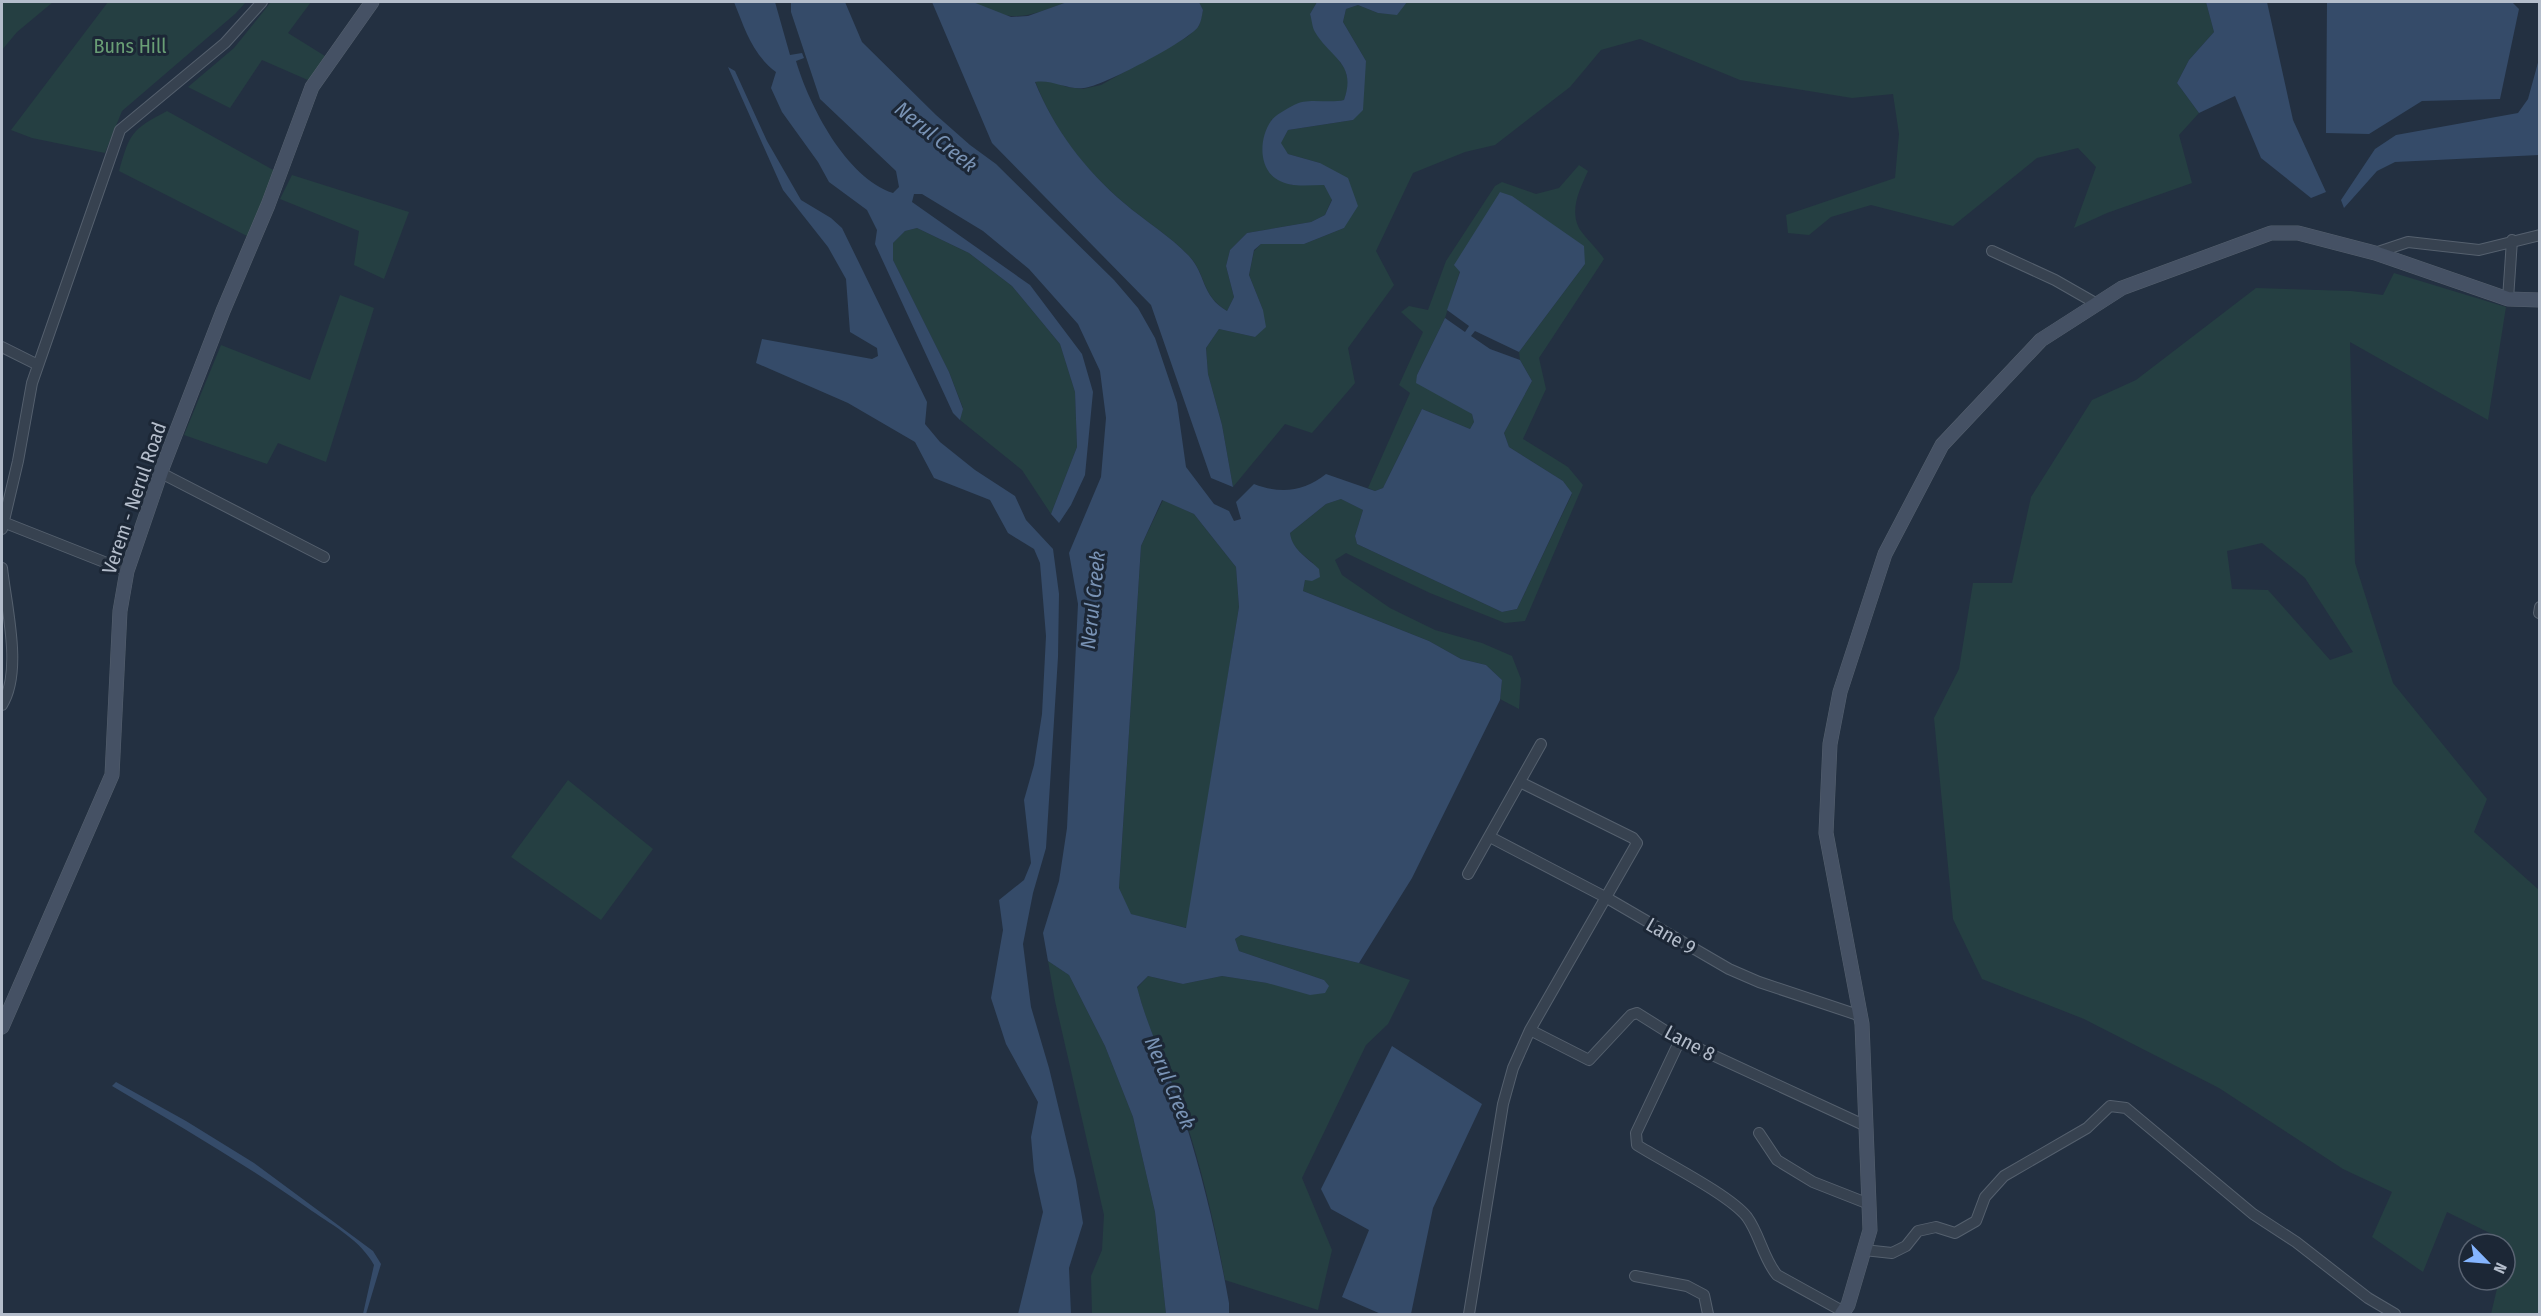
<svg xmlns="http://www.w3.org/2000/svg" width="2541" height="1316" viewBox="0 0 2541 1316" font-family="'Fira Sans Condensed',sans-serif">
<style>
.green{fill:#253f42;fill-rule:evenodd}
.water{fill:#354b69;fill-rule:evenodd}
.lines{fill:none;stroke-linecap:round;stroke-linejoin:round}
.street-casing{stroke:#55606e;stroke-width:12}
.secondary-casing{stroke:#55606e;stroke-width:15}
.street{stroke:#374250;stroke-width:10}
.secondary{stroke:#455164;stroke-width:14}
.labels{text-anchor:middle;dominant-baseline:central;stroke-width:6;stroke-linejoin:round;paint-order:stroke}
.park-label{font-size:20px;fill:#699e75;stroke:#1c2736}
.street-label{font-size:20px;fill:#b4bdcb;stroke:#1c2736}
.water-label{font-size:21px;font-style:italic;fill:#7993b5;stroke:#1c2736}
</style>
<rect width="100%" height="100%" fill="#233041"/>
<!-- green -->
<path class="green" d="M 2,2 L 53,2 L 17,32 L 2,50 Z
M 108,2 L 246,2 L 235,14 L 122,111 L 105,153 L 32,138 L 11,130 Z
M 271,2 L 311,2 L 288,33 L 325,56 L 310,81 L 262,60 L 230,108 L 188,87 L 234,48 Z
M 973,2 L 1067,2 C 1029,16 1012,25 973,2 Z
M 1199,2 L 1317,2 L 1310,14 L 1323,43 L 1335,55 L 1345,69 L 1349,85 L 1344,100 L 1328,104 L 1312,101 L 1271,120 L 1291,185 L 1324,185 L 1332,199 L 1325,215 L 1311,222 L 1247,233 L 1230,250 L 1226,266 L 1234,297 L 1227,311 C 1200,294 1207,275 1189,256 C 1170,236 1145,221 1124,203 C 1084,169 1054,130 1035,81 L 1051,81 L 1067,87 L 1083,89 L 1101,85 L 1187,37 L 1199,26 L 1203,10 Z
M 1407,2 L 2206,2 L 2214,32 L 2189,60 L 2177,83 L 2199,113 L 2179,135 L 2192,183 L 2107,213 L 2074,228 L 2096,167 L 2078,148 L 2037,158 L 1953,226 L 1871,205 L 1831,217 L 1809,235 L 1788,233 L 1786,215 L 1895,178 L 1899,134 L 1893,94 L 1852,98 L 1740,80 L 1640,39 L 1601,50 L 1570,87 L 1495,145 L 1465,152 L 1413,173 L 1376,251 L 1394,285 L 1348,348 L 1355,383 L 1312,433 L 1285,424 L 1233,487 L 1222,425 L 1208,374 L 1206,348 L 1219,329 L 1255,337 L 1263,310 L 1249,275 L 1254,251 L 1261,244 L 1304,244 L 1344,228 L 1320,163 L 1288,154 L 1280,144 L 1288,130 L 1353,120 L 1366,61 L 1343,22 L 1346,9 L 1358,5 L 1378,13 L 1396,14 Z
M 167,111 L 275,171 L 247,236 L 119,171 C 130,133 131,130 167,111 Z
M 1579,165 L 1588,171 C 1581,187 1570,207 1578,226 C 1581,234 1598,249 1604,259 L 1539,358 L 1546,389 L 1523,439 L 1568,467 L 1583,485 L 1525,621 L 1505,623 L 1430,593 L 1346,553 L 1335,560 L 1342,575 L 1390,608 L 1435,630 L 1482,643 L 1512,656 L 1521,679 L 1519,709 L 1500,699 L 1502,680 L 1486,665 L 1461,659 L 1429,641 L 1303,591 L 1305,580 L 1313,563 C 1302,554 1291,547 1290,533 L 1326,504 L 1341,499 L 1363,510 L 1355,536 L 1357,544 L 1502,612 L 1517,609 L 1572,494 L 1563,481 L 1509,447 L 1504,433 L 1532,381 L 1520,360 L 1519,352 L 1585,264 L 1460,271 L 1445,318 L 1417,375 L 1472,414 L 1474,422 L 1470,429 L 1422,409 L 1383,488 L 1375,491 L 1368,488 L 1410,393 L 1399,385 L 1423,332 L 1401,312 L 1409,306 L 1428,310 L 1446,261 L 1495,186 L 1502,182 L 1536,194 L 1559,188 Z
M 292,175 L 409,212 L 384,279 L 354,265 L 359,231 L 280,199 Z
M 917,228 L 969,253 L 1012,286 L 1060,344 L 1075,392 L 1077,447 L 1051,514 L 1022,470 L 960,420 L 963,408 L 949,372 L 893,260 L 893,243 L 905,231 Z
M 2394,273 L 2506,307 L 2488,420 L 2350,342 L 2355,563 L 2393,683 L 2487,799 L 2474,832 L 2539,890 L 2539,1314 L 2491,1314 L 2499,1280 L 2505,1280 L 2508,1242 L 2447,1212 L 2423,1272 L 2372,1237 L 2392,1192 L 2343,1169 L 2219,1088 L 2084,1019 L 1982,979 L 1953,919 L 1934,718 L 1959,669 L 1973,583 L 2012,583 L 2031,497 L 2092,400 L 2136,380 L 2256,288 L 2351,291 L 2383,295 ZM 2262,543 L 2305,578 L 2353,652 L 2330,660 L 2268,590 L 2232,589 L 2227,551 Z
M 340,295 L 374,308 L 326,462 L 278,443 L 267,464 L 184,435 L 221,345 L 310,380 Z
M 1163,500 L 1194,514 L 1236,567 L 1239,607 L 1187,928 L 1130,914 L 1119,888 L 1141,546 Z
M 568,780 L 653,849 L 601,920 L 511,857 Z
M 1241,935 L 1359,963 L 1410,980 L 1388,1024 L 1366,1045 L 1302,1178 L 1332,1250 L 1318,1310 L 1225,1280 C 1215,1226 1202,1170 1185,1118 C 1170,1074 1149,1033 1137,988 L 1148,976 L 1183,984 L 1222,976 L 1267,983 L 1324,980 L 1239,951 L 1235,939 Z
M 1048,961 L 1069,975 L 1105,1046 L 1133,1117 L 1155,1212 L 1166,1314 L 1092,1314 L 1091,1276 L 1102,1250 L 1104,1215 L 1055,1001 Z"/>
<!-- water -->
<path class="water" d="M 734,2 L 775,2 L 790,55 L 802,53 L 804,58 L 796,61 C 809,105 846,178 893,193 L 899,187 L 896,171 L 820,99 L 791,12 L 791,2 L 845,2 L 862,42 L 936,115 L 970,145 L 996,164 L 1114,280 L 1138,308 L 1155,338 L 1177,403 L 1186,467 L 1214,504 L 1229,511 L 1234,521 L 1241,519 L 1236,502 L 1254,484 C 1280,494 1304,492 1326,474 L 1375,491 L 1383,488 L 1422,409 L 1470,429 L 1474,422 L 1472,414 L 1416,383 L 1417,375 L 1445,318 L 1465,332 L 1469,326 L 1447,310 L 1460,272 L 1454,265 L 1500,192 L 1512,196 L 1584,246 L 1585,264 L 1519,352 L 1475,331 L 1471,336 L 1490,349 L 1520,360 L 1532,381 L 1504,433 L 1509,447 L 1563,481 L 1572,493 L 1517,609 L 1502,612 L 1357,544 L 1355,536 L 1363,510 L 1341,499 L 1326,504 L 1290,533 C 1292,550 1308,558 1319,569 L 1320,577 L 1312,581 L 1305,580 L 1303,591 L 1429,641 L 1461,659 L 1486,665 L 1502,680 L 1500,700 L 1412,878 L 1359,963 L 1241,935 L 1235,939 L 1239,951 L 1324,980 L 1329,986 L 1325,993 L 1310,995 L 1267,983 L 1222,976 L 1183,984 L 1148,976 L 1137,987 C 1149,1034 1172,1076 1185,1121 C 1204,1181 1218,1242 1229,1303 L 1229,1314 L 1166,1314 L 1155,1212 L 1133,1117 L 1105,1046 L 1069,975 L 1048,961 L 1043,933 L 1059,881 L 1067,828 L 1078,604 L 1069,553 L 1101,477 L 1106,418 L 1100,371 L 1078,324 L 1029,269 L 983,231 L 922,194 L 914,194 L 912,202 L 1030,285 L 1082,354 L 1093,392 L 1085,475 L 1071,505 L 1059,523 L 1051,514 L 1077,447 L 1075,392 L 1060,344 L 1012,286 L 969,253 L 917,228 L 905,231 L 893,243 L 893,260 L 949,372 L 963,409 L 960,420 L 953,413 L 875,244 L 877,230 L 867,210 L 829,182 L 818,162 L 782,112 L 771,88 L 776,72 C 752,54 745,29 734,2 ZM 1162,500 L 1194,514 L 1236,567 L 1239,607 L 1186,928 L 1131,914 L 1119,888 L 1141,546 Z
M 932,2 L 973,2 L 1011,17 L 1028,16 L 1067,2 L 1199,2 L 1203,10 C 1202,15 1201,23 1198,27 C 1188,41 1101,87 1084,88 C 1067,90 1052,79 1035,82 C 1054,129 1085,170 1124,203 C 1145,221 1170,236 1189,256 C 1206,274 1201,296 1227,311 L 1234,297 L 1226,266 L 1230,250 L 1247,233 L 1311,222 L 1325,215 L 1332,200 L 1324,185 C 1308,185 1292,188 1278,180 C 1258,169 1259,138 1271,121 C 1275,115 1287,109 1294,105 C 1308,97 1328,104 1344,100 C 1357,63 1331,59 1315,32 C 1312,27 1312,20 1310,14 L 1317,2 L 1407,2 L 1397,15 L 1378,13 L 1358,5 L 1346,9 L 1343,22 L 1366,61 L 1363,110 L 1353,120 L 1288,130 L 1281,143 L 1288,154 L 1320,163 L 1348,178 L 1358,206 L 1344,228 L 1304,244 L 1261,244 L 1254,250 L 1249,275 L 1263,310 L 1266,327 L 1255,337 L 1219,329 L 1206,348 L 1208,374 L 1222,425 L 1233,487 L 1211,478 L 1151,305 L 992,143 Z
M 2206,2 L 2267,2 L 2293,120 L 2326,192 L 2311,198 L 2261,158 L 2235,96 L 2199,113 L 2177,83 L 2189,60 L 2214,32 Z
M 2327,2 L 2512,2 L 2519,9 L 2500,99 L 2422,101 L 2369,134 L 2326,133 Z
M 2539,59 L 2539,155 L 2395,162 L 2377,171 L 2344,208 L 2341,200 L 2375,149 L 2396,135 L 2518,113 L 2528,99 Z
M 728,67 L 735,71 L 767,141 L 801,200 L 831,218 L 842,228 L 927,402 L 925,424 L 940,442 L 975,470 L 1015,496 L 1026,520 L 1053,549 L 1059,594 L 1058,657 L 1046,848 L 1033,893 L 1023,944 L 1031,1007 L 1049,1068 L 1076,1180 L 1083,1223 L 1069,1268 L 1071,1314 L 1018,1314 L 1043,1212 L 1034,1171 L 1031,1137 L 1038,1102 L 1006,1044 L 991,998 L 1003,930 L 999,900 L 1024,880 L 1031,863 L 1024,800 L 1034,765 L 1042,714 L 1046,636 L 1040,563 L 1034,549 L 1008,533 L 990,500 L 934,478 L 915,442 L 848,403 L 756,363 L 762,339 L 872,359 L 878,356 L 877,348 L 850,332 L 846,279 L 828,247 L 783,190 Z
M 1392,1046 L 1482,1104 L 1433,1208 L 1411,1314 L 1381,1314 L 1342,1297 L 1369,1230 L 1331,1209 L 1321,1189 Z
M 116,1082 L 186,1121 L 254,1163 L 373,1251 L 381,1264 L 366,1314 L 363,1314 L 374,1265 C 361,1241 334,1226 312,1211 C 248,1166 180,1126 112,1086 Z"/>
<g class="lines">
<!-- street casing -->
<g class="street-casing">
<path id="street" d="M 1992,251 L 2055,280 L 2097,304
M 2375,253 L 2408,242 L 2479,250 L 2540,235
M 2508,299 L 2512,240
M 2,347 L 38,365
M 161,473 L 324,557
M 3,522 L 127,571
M 2,529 L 18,461 L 32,383 L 120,130 L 225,43 L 262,2
M 2,568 C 6,606 23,671 2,705
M 2539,613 L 2540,607
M 1490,837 L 1607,898 L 1729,969 L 1759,982 L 1861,1016
M 1468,874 L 1541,744
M 1530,1030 L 1589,1060 L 1631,1015 L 1637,1013 L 1680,1040 L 1866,1126
M 1680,1040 L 1636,1133 L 1637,1145 C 1664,1162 1730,1195 1747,1217 C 1760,1235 1763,1258 1777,1275 L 1844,1312
M 1759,1133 L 1777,1160 L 1813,1182 L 1869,1204
M 1864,1250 L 1892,1253 L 1906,1246 L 1918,1231 L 1936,1227 L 1955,1233 L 1976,1221 L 1985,1197 L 2004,1176 L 2087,1128 L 2110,1106 L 2126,1108 L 2253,1214 L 2296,1242 L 2368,1298 L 2395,1314
M 1635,1276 L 1687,1286 L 1704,1295 L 1708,1314
M 1469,1314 L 1503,1104 L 1513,1068 L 1530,1030 L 1637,843 L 1633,838 L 1520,782"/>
</g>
<!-- secondary casing -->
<g class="secondary-casing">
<path id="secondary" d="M 2,1027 L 112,775 L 120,611 L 127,571 L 163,466 L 223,311 L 268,205 L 312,87 L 372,2
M 1842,1314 L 1848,1305 L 1870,1230 L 1862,1024 L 1826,833 L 1830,744 L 1840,692 L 1885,554 L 1942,445 L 2041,340 L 2122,288 L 2271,233 L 2298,233 L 2375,253 L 2508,299 L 2540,300"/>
</g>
<!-- street -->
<use href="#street" class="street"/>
<!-- secondary -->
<use href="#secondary" class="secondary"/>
</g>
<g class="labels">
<!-- park labels -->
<g class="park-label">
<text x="130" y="46">Buns Hill</text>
</g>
<!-- street labels -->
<g class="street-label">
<text transform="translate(134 498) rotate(-71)">Verem - Nerul Road</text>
<text transform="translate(1671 936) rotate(30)">Lane 9</text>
<text transform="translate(1690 1043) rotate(28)">Lane 8</text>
</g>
<!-- water labels -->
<g class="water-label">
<text transform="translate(936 137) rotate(39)">Nerul Creek</text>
<text transform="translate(1093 600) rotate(-84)">Nerul Creek</text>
<text transform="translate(1170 1083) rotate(67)">Nerul Creek</text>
</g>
</g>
<!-- border -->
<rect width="2541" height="1316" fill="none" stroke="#b4bdcb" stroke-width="6"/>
<!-- north arrow -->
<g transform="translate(2487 1262) rotate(115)"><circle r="28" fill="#1c2736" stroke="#596372" stroke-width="1.5"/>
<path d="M0-4.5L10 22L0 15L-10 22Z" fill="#85b5ff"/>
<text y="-9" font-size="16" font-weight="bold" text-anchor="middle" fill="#b4bdcb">N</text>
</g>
</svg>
